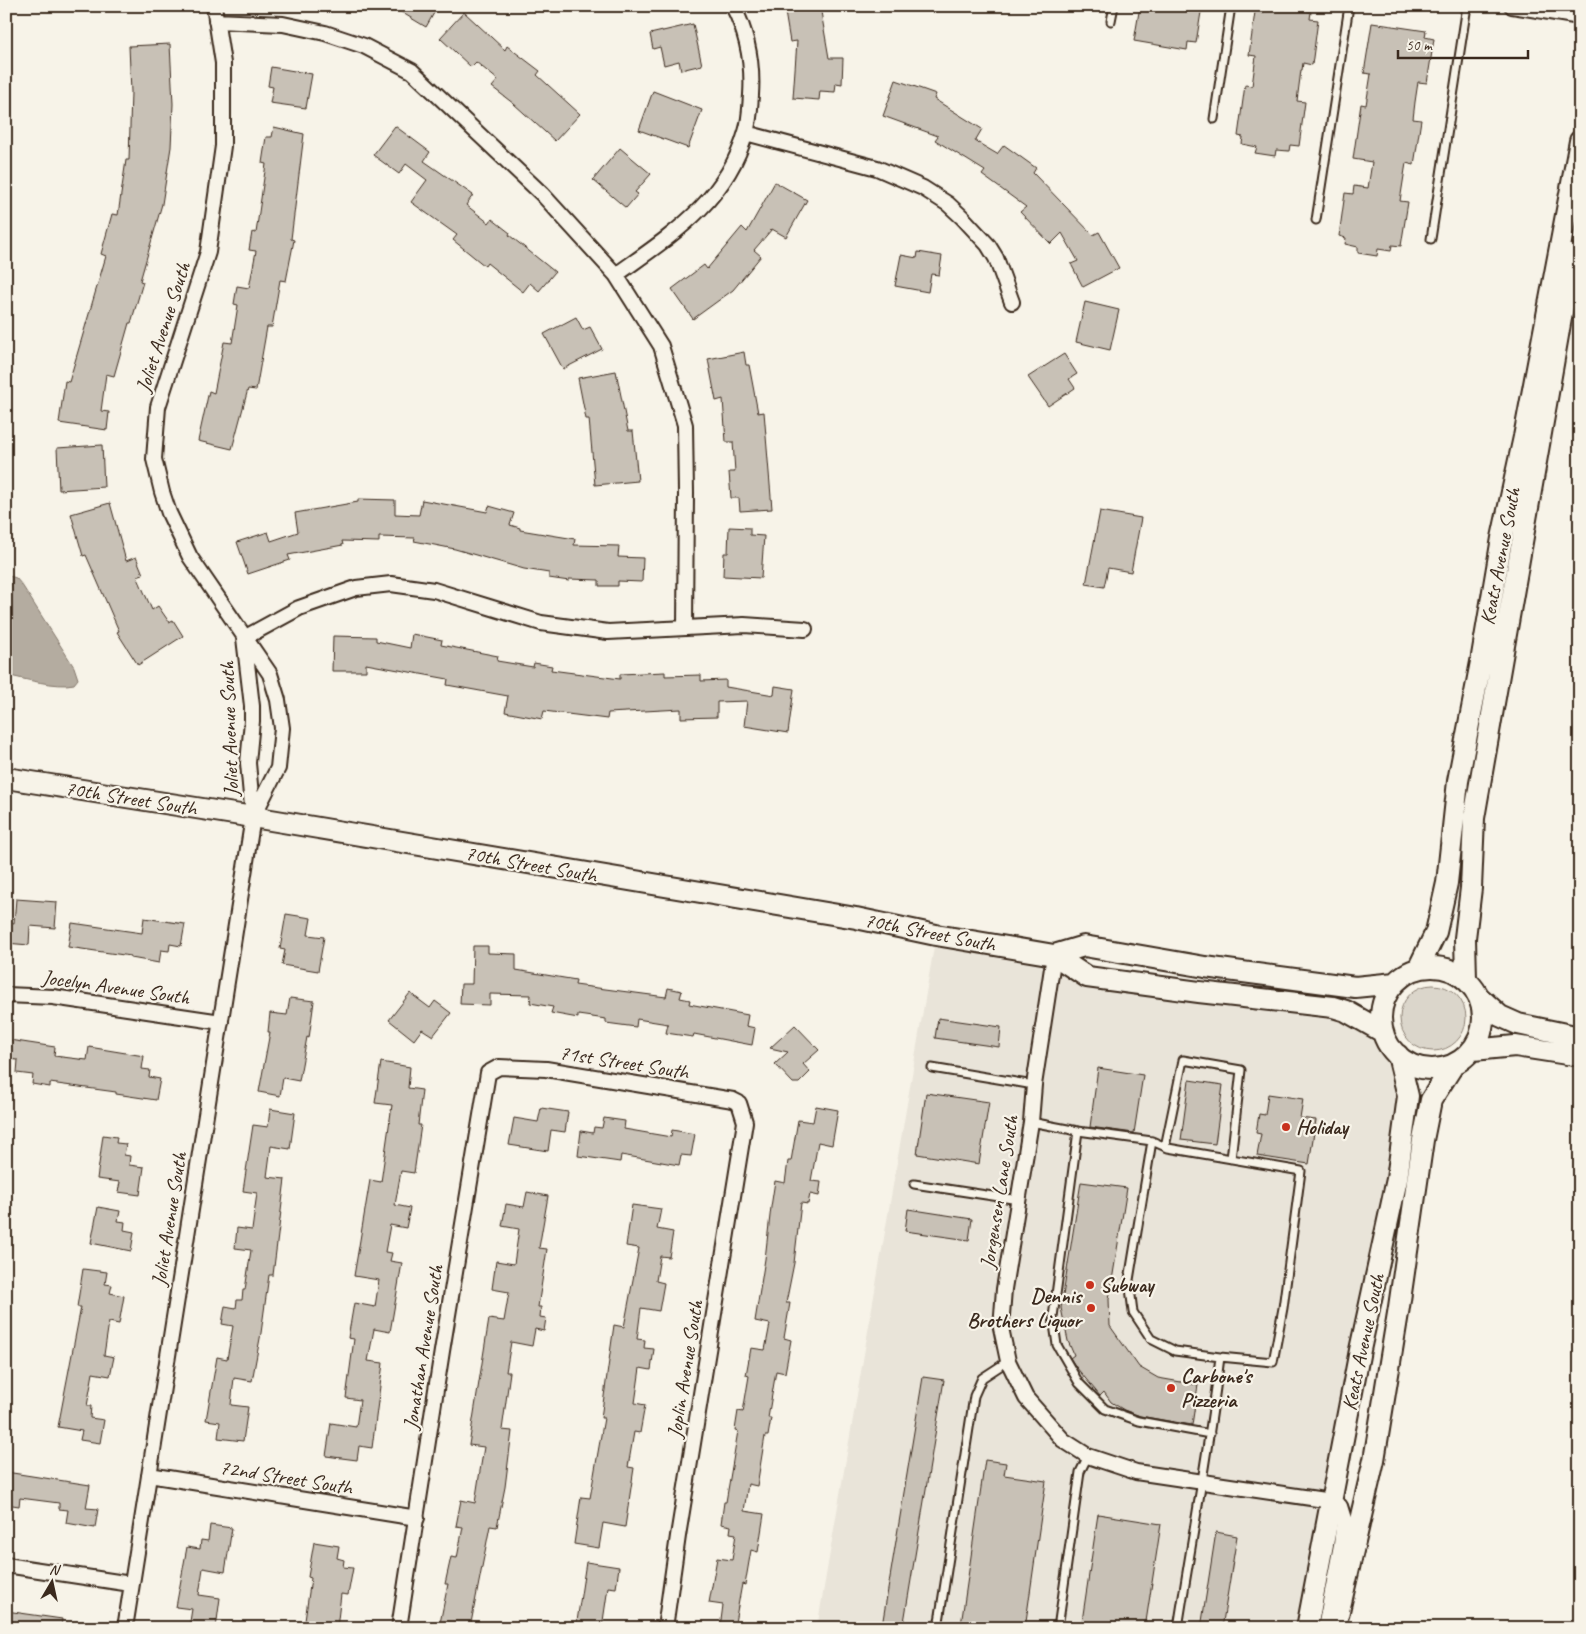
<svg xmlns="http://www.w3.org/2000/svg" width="1586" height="1634" viewBox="0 0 1586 1634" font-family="Caveat,sans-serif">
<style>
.built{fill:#e9e4d9}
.green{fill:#dbd6cb;stroke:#8b8074}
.water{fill:#b4aca0;stroke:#84786c}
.building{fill:#c8c1b6;stroke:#3b2a1e}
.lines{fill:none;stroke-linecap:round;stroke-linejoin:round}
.lane-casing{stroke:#3b2a1e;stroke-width:11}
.street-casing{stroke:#3b2a1e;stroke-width:18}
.secondary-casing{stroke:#3b2a1e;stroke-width:24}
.lane{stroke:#f7f3e8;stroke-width:7}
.street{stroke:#f7f3e8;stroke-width:14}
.secondary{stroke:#f7f3e8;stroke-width:20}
.poi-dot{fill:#c8321e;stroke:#f7f3e8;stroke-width:2}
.labels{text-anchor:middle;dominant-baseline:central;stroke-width:4.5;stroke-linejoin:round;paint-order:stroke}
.street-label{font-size:21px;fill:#3b2a1e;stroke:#f7f3e8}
.poi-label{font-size:21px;font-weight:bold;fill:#3b2a1e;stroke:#f7f3e8;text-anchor:start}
</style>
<rect width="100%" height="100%" fill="#f7f3e8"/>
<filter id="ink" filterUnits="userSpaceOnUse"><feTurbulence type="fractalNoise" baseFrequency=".02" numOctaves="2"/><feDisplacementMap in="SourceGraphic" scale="10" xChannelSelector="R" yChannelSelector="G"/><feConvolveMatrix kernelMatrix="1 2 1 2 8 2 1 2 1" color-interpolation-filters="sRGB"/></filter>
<g filter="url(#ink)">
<!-- built -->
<path class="built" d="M 936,935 L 1054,955 L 1087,977 L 1333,1007 L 1383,1032 L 1389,1045 L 1398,1055 L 1408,1096 L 1306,1628 L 817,1628 Z"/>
<!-- green -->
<path class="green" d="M1400 1018a33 33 0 1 1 66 0a33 33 0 1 1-66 0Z"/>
<!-- water -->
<path class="water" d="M 6,575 L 16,578 L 22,585 L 74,667 L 78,679 L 74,684 C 57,688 24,679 6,675 Z"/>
<!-- building -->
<path class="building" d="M 391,6 L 438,6 L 426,27 Z
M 784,6 L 820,6 L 829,58 L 843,58 L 842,84 L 836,83 L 835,92 L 820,91 L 819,100 L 793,98 L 797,41 L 790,42 Z
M 1140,6 L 1202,6 L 1196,43 L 1188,42 L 1187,50 L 1134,41 Z
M 1264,6 L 1275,6 L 1311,12 L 1310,19 L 1318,20 L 1312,65 L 1303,63 L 1302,70 L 1301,70 L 1297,101 L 1305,102 L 1299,146 L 1290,145 L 1289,151 L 1276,150 L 1275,156 L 1255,153 L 1257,147 L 1242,144 L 1243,137 L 1238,136 L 1245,85 L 1252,86 L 1256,56 L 1249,55 L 1255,12 L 1263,13 Z
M 464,12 L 505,50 L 507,46 L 540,71 L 537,75 L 580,114 L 555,141 L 514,104 L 492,87 L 498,80 L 476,62 L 471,67 L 440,38 Z
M 1372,23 L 1426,31 L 1425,37 L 1434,39 L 1427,83 L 1418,82 L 1415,102 L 1413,119 L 1421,120 L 1414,165 L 1406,163 L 1400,201 L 1408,202 L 1401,246 L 1392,245 L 1391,251 L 1378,249 L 1377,256 L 1358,253 L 1358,247 L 1345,244 L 1346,238 L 1339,236 L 1345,193 L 1353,194 L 1354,186 L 1368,188 L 1372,162 L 1353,159 L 1361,104 L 1366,105 L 1371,74 L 1364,73 Z
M 693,24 L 702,65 L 681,70 L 679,61 L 664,65 L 660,47 L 653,49 L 650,34 Z
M 170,44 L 173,104 L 171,147 L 162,204 L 140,281 L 143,282 L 131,323 L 129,323 L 114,376 L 106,374 L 101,411 L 109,412 L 107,430 L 59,423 L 65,381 L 69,382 L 106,256 L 101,254 L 112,214 L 118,215 L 126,160 L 129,160 L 131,92 L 129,46 Z
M 271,67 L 312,74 L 306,108 L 270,103 L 273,87 L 268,86 Z
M 896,80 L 936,94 L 934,99 L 982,129 L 975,141 L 997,154 L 1004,145 L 1036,168 L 1033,173 L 1093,235 L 1099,232 L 1119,268 L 1083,287 L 1071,264 L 1078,261 L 1062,233 L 1051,244 L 1020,212 L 1026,207 L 982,175 L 985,171 L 935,140 L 938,136 L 883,116 Z
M 653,91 L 702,110 L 688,148 L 639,130 Z
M 395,126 L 430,152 L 424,161 L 473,195 L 466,205 L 489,223 L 492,219 L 510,233 L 509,235 L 555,272 L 539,291 L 530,283 L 523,292 L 487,263 L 485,266 L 453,240 L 457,235 L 411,202 L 427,180 L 406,164 L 399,174 L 373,155 Z
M 274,127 L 304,134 L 291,239 L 294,240 L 286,281 L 280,280 L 272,327 L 267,327 L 256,390 L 248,389 L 232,449 L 198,441 L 209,391 L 214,393 L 224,342 L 232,343 L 238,305 L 234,304 L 237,286 L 249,288 L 256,251 L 249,250 L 252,232 L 256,233 L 266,164 L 262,163 L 266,137 L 272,137 Z
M 620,148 L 651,174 L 635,192 L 638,194 L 626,208 L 593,180 Z
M 775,182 L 807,200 L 786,237 L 772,229 L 754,250 L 761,256 L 733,290 L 693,319 L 672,289 L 704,265 L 707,269 L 742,227 L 747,232 Z
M 918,252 L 942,256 L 939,275 L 931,274 L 928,292 L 895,286 L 901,255 L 917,258 Z
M 1085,302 L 1119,310 L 1110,350 L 1076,342 Z
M 576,317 L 583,330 L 590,327 L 602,349 L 563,369 L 544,334 Z
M 744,352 L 746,365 L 749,365 L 758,413 L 764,412 L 772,509 L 740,511 L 739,498 L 731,498 L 729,472 L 735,472 L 733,442 L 726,442 L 723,399 L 716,401 L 708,359 Z
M 1064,354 L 1077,374 L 1069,379 L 1075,388 L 1048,406 L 1028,377 Z
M 616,371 L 628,431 L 633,431 L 638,481 L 595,485 L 589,419 L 586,419 L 578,378 Z
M 102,445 L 104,487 L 59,490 L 57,448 Z
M 358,499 L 395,500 L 395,514 L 419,515 L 422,500 L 487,512 L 489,506 L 514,513 L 510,525 L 520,528 L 520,530 L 575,539 L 574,545 L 619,546 L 618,557 L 643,558 L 642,582 L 618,581 L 618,586 L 599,586 L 599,580 L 569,579 L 569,581 L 549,578 L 549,573 L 524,569 L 455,549 L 414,541 L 415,538 L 379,537 L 379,542 L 342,541 L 343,545 L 288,555 L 290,560 L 248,574 L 237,542 L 268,532 L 271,541 L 298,532 L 295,513 L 358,502 Z
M 110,503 L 126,561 L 136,557 L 143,574 L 137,576 L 152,610 L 158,606 L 169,622 L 173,620 L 183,636 L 138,665 L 117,632 L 119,631 L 86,555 L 83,556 L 71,514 Z
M 1100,511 L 1141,518 L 1131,572 L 1108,568 L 1104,587 L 1086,584 Z
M 729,527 L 750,528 L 750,535 L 764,536 L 761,578 L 723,576 L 724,553 L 728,553 Z
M 412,634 L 442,640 L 441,645 L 498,656 L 497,661 L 533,667 L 534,663 L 552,666 L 551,670 L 620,679 L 620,674 L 665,672 L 665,676 L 701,675 L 701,681 L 726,680 L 726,687 L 774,695 L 775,686 L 794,689 L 788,733 L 744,726 L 747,701 L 717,702 L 717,717 L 681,718 L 681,709 L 608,713 L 607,719 L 544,711 L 542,719 L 505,712 L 508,696 L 447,685 L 448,679 L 366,664 L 366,671 L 332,671 L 333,636 L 376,637 L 376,641 L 410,648 Z
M 16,899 L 57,902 L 55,928 L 30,926 L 29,945 L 6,943 L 8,922 L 14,923 Z
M 286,914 L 311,918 L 308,935 L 324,937 L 318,971 L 282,965 L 285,950 L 280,949 Z
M 144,918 L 185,924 L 181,946 L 170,944 L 169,951 L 161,950 L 159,963 L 131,958 L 131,956 L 68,947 L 72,923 L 142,933 Z
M 473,946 L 488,946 L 488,953 L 516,954 L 516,970 L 576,980 L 575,985 L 666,997 L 668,988 L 682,991 L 680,998 L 690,1000 L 689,1004 L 748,1015 L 746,1026 L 755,1028 L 752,1045 L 694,1034 L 693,1037 L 666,1033 L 668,1024 L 637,1019 L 636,1027 L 606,1023 L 606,1019 L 578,1015 L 578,1018 L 551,1013 L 553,1007 L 530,1003 L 531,995 L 490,994 L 490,1005 L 460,1004 L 461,984 L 472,984 Z
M 410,993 L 430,1008 L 435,1001 L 451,1013 L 433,1036 L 422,1029 L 414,1040 L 389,1020 Z
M 290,998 L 314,1001 L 309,1038 L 307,1037 L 299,1081 L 283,1078 L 280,1096 L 259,1092 L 270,1032 L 268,1032 L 270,1013 L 287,1015 Z
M 938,1018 L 1001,1027 L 999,1047 L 935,1038 Z
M 795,1025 L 819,1050 L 803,1064 L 810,1072 L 799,1083 L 793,1083 L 775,1064 L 788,1052 L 770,1048 Z
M 9,1040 L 55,1047 L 54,1056 L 87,1060 L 89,1047 L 144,1056 L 142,1069 L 150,1070 L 149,1077 L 160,1079 L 156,1100 L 116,1094 L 116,1092 L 50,1083 L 50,1087 L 32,1084 L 33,1075 L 17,1073 L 18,1060 L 6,1059 Z
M 381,1062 L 410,1067 L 408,1088 L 422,1090 L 418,1125 L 421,1125 L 414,1173 L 401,1171 L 395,1205 L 410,1208 L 406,1228 L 390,1225 L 385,1252 L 392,1253 L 390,1261 L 402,1263 L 390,1332 L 374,1329 L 368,1361 L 383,1363 L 372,1448 L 359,1446 L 357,1460 L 326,1456 L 331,1423 L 356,1427 L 360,1400 L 346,1398 L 354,1339 L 348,1338 L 354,1303 L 375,1307 L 379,1280 L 354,1276 L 370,1180 L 381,1182 L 392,1105 L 375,1103 Z
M 1098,1068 L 1143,1075 L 1134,1133 L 1090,1127 Z
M 1189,1080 L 1223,1085 L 1215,1144 L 1181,1140 Z
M 926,1093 L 989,1102 L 979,1164 L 917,1154 Z
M 1268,1094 L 1303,1099 L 1300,1118 L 1316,1120 L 1309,1164 L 1257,1156 L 1261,1134 L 1256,1133 L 1259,1114 L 1265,1115 Z
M 816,1106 L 838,1110 L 832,1145 L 818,1142 L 811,1181 L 821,1182 L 819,1196 L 810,1194 L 808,1204 L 801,1203 L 794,1263 L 786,1303 L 790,1303 L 784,1338 L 791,1340 L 785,1373 L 776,1371 L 768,1418 L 771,1418 L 768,1436 L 765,1436 L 757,1486 L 748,1484 L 744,1511 L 764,1514 L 758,1552 L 751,1550 L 745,1585 L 742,1584 L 734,1628 L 720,1628 L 723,1605 L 709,1603 L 717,1558 L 732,1560 L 736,1534 L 730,1533 L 731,1526 L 721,1524 L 724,1502 L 726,1502 L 738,1431 L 735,1430 L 738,1411 L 743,1412 L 749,1376 L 746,1375 L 751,1348 L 765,1350 L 770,1324 L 755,1321 L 765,1259 L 771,1207 L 775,1181 L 785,1183 L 788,1161 L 791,1161 L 798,1120 L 813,1122 Z
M 541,1108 L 568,1112 L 565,1132 L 551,1130 L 548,1151 L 509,1145 L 514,1118 L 538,1122 Z
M 270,1109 L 295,1113 L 290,1149 L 271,1146 L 267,1177 L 285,1179 L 273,1275 L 269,1275 L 261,1333 L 252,1381 L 234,1378 L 231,1405 L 248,1407 L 243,1441 L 218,1438 L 220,1422 L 206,1420 L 217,1357 L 227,1359 L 233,1326 L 222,1324 L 225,1306 L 236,1308 L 237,1300 L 242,1300 L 243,1290 L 245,1290 L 251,1250 L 235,1248 L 237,1228 L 252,1230 L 257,1193 L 243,1191 L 253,1125 L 268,1127 Z
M 604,1118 L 625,1121 L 624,1129 L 671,1137 L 672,1130 L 695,1134 L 691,1156 L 681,1155 L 679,1165 L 621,1155 L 620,1162 L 578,1156 L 581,1131 L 593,1133 L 594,1127 L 602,1128 Z
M 103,1135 L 117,1137 L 116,1143 L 126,1144 L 124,1155 L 130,1156 L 129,1165 L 144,1167 L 140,1195 L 118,1192 L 120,1182 L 97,1179 Z
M 1081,1182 L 1127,1188 L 1109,1299 L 1110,1326 L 1139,1367 L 1158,1378 L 1198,1385 L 1192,1425 L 1140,1416 L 1124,1410 L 1111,1402 L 1104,1392 L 1100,1396 L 1076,1367 L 1070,1358 L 1074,1355 L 1068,1341 L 1061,1308 Z
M 527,1192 L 548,1196 L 539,1248 L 547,1249 L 538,1307 L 541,1307 L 540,1317 L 546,1318 L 544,1331 L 535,1329 L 532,1346 L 511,1342 L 506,1372 L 510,1372 L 502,1430 L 512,1431 L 505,1487 L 497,1527 L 490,1526 L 470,1628 L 439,1628 L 448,1584 L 445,1584 L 451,1557 L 457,1558 L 463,1527 L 456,1526 L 461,1500 L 475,1503 L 479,1477 L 484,1447 L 469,1445 L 489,1319 L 504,1321 L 509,1292 L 492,1289 L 496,1261 L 514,1264 L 519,1229 L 502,1226 L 506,1204 L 524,1207 Z
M 632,1205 L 661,1209 L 657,1229 L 673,1232 L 669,1257 L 660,1256 L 656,1281 L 664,1283 L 659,1311 L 641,1308 L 637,1339 L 645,1340 L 644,1348 L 654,1349 L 651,1370 L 640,1368 L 635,1403 L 645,1405 L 640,1433 L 634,1432 L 628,1467 L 634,1468 L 625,1527 L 603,1523 L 599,1548 L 574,1544 L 581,1497 L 590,1498 L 604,1418 L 601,1418 L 614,1325 L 624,1327 L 639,1248 L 626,1246 Z
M 98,1207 L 120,1211 L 118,1221 L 125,1222 L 124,1230 L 134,1232 L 131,1251 L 91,1243 Z
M 908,1209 L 972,1219 L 969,1240 L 905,1231 Z
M 83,1269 L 107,1272 L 105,1284 L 112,1285 L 110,1293 L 124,1296 L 119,1324 L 109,1322 L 104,1355 L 114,1357 L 110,1376 L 93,1373 L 87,1406 L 91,1406 L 90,1418 L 104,1420 L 100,1443 L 80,1440 L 82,1431 L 58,1427 L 81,1307 L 77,1307 Z
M 923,1377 L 944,1380 L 903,1628 L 891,1628 L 882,1626 Z
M 985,1460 L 1006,1463 L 1004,1475 L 1046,1481 L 1025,1628 L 978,1628 L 961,1625 Z
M 6,1472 L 90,1485 L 86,1508 L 98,1509 L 95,1528 L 66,1523 L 68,1510 L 59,1509 L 59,1503 L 20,1498 L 19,1506 L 6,1504 Z
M 1098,1514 L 1161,1524 L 1145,1628 L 1081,1628 Z
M 210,1525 L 232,1528 L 225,1572 L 203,1568 L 199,1595 L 220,1598 L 216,1628 L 189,1628 L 192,1609 L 176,1607 L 187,1547 L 200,1549 L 201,1540 L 208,1541 Z
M 1216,1532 L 1237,1536 L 1222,1628 L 1201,1628 Z
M 314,1542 L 339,1546 L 337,1558 L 344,1560 L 343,1567 L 353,1568 L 348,1595 L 341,1594 L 337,1628 L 304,1628 L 311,1578 L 308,1577 Z
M 586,1562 L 619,1567 L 616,1588 L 608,1587 L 602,1628 L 576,1628 Z
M 6,1611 L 62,1619 L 61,1628 L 6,1628 Z"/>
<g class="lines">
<!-- lane casing -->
<g class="lane-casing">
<path id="lane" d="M 1111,21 L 1114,6
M 1214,119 L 1231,6
M 1316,220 L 1349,6
M 1431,239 L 1467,6
M 932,1068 L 1034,1085
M 1031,1122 L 1078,1131 L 1152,1141 L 1129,1280 L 1133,1312 L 1151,1339 L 1175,1351 L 1220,1357 C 1209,1448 1192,1538 1178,1628
M 1078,1131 L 1053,1317 L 1057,1345 L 1079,1383 L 1105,1409 L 1139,1421 L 1210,1434
M 1152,1141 L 1168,1148 L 1301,1171 L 1283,1308 L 1273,1362 L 1220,1357
M 1165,1147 L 1183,1060 L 1241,1070 L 1231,1159
M 914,1184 L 1019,1200
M 938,1628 L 974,1396 L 982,1378 L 1008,1361
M 1058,1628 L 1080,1472 L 1088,1456"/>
</g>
<!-- street casing -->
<g class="street-casing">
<path id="street" d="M 214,6 L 223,63 L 223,146 L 208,252 L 158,407 L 154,459 L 162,492 L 169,513 L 190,557 L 270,674 L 278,700 L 282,728 L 278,768 L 253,817
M 1512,6 L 1580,17
M 216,21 L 283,24 L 325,33 L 364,46 L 412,71 L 542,194 L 616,275 L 661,346 L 685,425 L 686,493 L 685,628
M 746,133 L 877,168 L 923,188 L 948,204 L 962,217 L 988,245 L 996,258 L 1012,302
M 616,275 C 670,236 726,202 746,132 C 750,120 750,107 751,95 C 753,65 747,33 733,6
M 244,638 L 299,608 L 356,588 L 391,584 L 434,590 L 541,623 L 608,632 L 744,625 L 805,629
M 1054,955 L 1034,1085 L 1031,1122 L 1004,1289 L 1001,1328 L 1008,1361 L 1026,1398 L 1063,1440 L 1088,1456 L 1136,1472 L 1331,1501 L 1340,1506 L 1344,1519 L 1341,1545 L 1325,1628
M 6,995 L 53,997 L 221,1022
M 149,1475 L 417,1518
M 6,1565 L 131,1584
M 125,1628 L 253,817 L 248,763 L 252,721 L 252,706 L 244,638
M 399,1628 L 442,1351 L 488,1073 L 499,1067 L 546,1069 L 733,1100 L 739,1103 L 745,1122 L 678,1536 L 665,1628"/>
</g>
<!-- secondary casing -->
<g class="secondary-casing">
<path id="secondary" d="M 6,778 L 253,817 L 856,918 L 936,935 L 1054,955 L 1087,977 L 1199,992 L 1333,1007 L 1346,1011 L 1383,1032
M 1054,955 L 1084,946 L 1205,967 L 1355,987 L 1395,983
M1381 1018a51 51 0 1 1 102 0a51 51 0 1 1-102 0Z
M 1418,969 L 1436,932 L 1447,883 L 1458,781 L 1481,662 L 1502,538 L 1524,437 L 1580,141
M 1466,979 L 1465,938 L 1471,888 L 1474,818 L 1572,255
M 1479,997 L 1500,1016 L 1518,1024 L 1580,1037
M 1473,1050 L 1515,1046 L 1580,1056
M 1307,1628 L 1360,1350 L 1397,1179 L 1408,1096 L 1398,1055
M 1335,1628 L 1374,1460 L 1399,1307 L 1423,1140 L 1431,1100 L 1454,1064"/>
</g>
<!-- lane -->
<use href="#lane" class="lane"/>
<!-- street -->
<use href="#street" class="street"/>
<!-- secondary -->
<use href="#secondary" class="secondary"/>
</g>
</g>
<!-- markers -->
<g class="poi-dot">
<circle cx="1286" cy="1127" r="5"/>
<circle cx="1090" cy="1285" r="5"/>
<circle cx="1091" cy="1308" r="5"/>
<circle cx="1171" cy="1388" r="5"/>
</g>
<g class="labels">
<!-- street labels -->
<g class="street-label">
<text transform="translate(163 327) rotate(-72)">Joliet Avenue South</text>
<text transform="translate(1500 556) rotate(-79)">Keats Avenue South</text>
<text transform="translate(229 729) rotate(-92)">Joliet Avenue South</text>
<text transform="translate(131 798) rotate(9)">70th Street South</text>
<text transform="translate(531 864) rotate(10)">70th Street South</text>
<text transform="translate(930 932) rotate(11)">70th Street South</text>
<text transform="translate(116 987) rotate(8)">Jocelyn Avenue South</text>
<text transform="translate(624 1062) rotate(9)">71st Street South</text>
<text transform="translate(999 1192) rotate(-81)">Jorgensen Lane South</text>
<text transform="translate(169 1219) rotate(-81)">Joliet Avenue South</text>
<text transform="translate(1363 1342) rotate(-78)">Keats Avenue South</text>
<text transform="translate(423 1347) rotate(-81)">Jonathan Avenue South</text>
<text transform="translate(685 1369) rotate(-81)">Joplin Avenue South</text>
<text transform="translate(286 1477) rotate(9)">72nd Street South</text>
</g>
<!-- poi labels -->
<g class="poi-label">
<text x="1296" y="1127">Holiday</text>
<text x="1100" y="1285">Subway</text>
<text x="1081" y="1296" text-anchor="end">Dennis<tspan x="1081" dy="24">Brothers Liquor</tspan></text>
<text x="1181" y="1376">Carbone's<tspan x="1181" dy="24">Pizzeria</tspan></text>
</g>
</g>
<!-- margin -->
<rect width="1586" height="1634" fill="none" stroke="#f7f3e8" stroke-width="25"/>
<rect x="12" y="12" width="1561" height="1609" fill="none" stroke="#3b2a1e" stroke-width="2" filter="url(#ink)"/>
<!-- north arrow -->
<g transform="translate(52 1582) rotate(9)" stroke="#f7f3e8" stroke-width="4" paint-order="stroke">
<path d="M0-4L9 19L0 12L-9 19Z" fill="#3b2a1e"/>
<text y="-8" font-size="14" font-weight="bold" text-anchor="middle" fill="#3b2a1e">N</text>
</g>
<!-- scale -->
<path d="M1398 50v8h130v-8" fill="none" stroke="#3b2a1e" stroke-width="2.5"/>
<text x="1406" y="50" font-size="15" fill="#3b2a1e" stroke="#f7f3e8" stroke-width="4" paint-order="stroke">50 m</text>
</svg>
